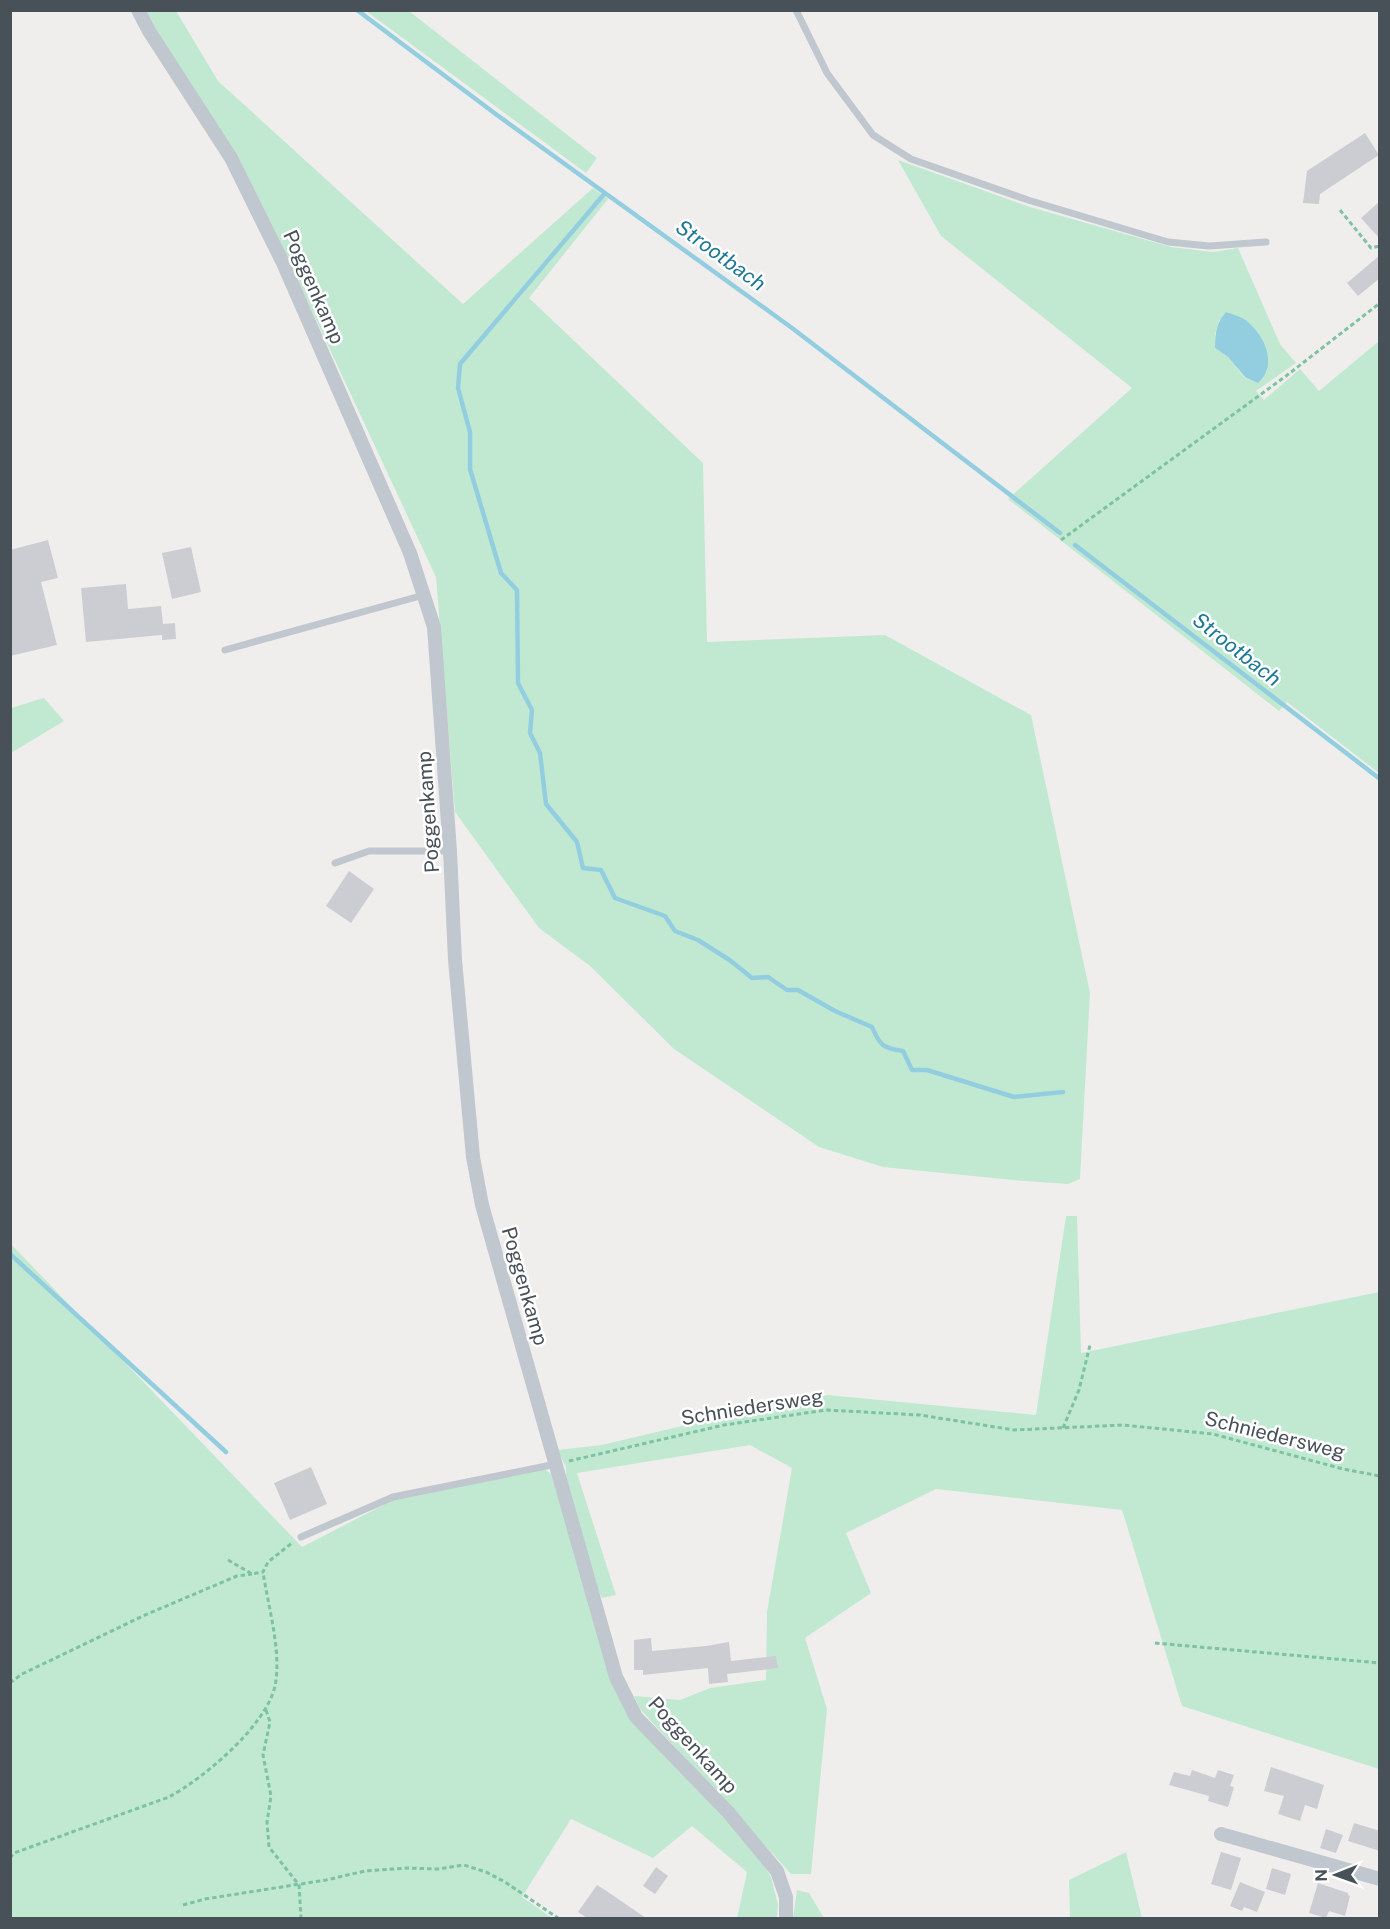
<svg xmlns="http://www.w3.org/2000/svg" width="1390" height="1929" viewBox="0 0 1390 1929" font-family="'Public Sans',sans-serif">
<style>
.green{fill:#c1e9d1;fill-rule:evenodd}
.water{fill:#93cee0}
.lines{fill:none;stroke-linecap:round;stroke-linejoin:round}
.stream{stroke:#93cee0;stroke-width:4.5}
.building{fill:#cccdd2}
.path{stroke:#7dc2a2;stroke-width:3;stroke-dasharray:4.5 3;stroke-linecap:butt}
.service{stroke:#c0c7ce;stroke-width:7}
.minor{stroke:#c0c7ce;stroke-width:14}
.labels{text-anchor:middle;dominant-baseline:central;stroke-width:5;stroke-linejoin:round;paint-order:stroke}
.street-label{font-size:20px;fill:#485058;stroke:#fff}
.water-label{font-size:21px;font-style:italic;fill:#1d7996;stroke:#fff}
</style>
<rect width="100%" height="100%" fill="#f0eeed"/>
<!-- green -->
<path class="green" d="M 145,11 L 176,11 L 218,81 L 463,304 L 593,188 L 608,199 L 529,298 L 703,463 L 707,642 L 885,635 L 1031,715 L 1090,993 L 1080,1179 L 1068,1184 L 1024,1181 L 883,1167 L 819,1147 L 674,1049 L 590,966 L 539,928 L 455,812 L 436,577 L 283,249 Z
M 366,11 L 409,11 L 597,158 L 586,173 Z
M 898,160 L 1030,207 L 1171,247 L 1213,252 L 1238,248 L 1280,344 L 1296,363 L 1256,391 L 1264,400 L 1300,369 L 1319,391 L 1379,341 L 1379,773 L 1287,702 L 1279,711 L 1008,499 L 1132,388 L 941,236 ZM 1220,319 L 1267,371 L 1261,381 L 1244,377 L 1228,357 L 1215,348 L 1215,334 Z
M 44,698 L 64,721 L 11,753 L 11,708 Z
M 1066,1216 L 1077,1216 L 1081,1353 L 1379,1292 L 1379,1769 L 1182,1706 L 1122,1510 L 936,1489 L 846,1533 L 871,1593 L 805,1638 L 827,1709 L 811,1874 L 791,1874 L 640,1709 L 634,1696 L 680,1700 L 710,1688 L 766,1680 L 767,1612 L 792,1468 L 750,1445 L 577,1473 L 616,1595 L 602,1598 L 594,1581 L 566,1480 L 566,1467 L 557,1450 L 602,1445 L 753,1409 L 828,1395 L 1036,1415 Z
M 10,1243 L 302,1547 L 395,1499 L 545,1469 L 551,1474 L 613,1677 L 717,1810 L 759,1857 L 771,1877 L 778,1905 L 777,1918 L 737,1918 L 747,1872 L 692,1826 L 653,1858 L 571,1819 L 522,1897 L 552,1918 L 11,1918 Z
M 1126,1852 L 1142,1918 L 1070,1918 L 1069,1880 Z
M 797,1890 L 809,1893 L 824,1918 L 793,1918 Z"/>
<!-- water -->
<path class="water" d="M 1226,312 C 1232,314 1239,316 1244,319 C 1264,333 1279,365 1258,383 L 1245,377 L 1228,357 L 1215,348 C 1215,334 1216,323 1226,312 Z"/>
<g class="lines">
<!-- stream -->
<path class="stream" d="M 357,10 L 497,115 L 792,328 L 1060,533
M 605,193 L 460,364 L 458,388 L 470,432 L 470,469 L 501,573 L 517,590 L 518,683 L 532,710 L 530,733 L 540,753 L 546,804 L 577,842 L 583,868 L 601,870 L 615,898 L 665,916 L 675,931 L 698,940 L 731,961 L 752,978 L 768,977 L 787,990 L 798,990 L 835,1011 L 872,1027 C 880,1046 883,1048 903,1051 L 912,1070 L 927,1070 L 1014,1097 L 1063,1092
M 1075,545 L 1380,779
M 10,1254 L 226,1452"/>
</g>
<!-- building -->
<path class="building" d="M 1365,133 L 1379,155 L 1320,194 L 1319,204 L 1303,203 L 1307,171 Z
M 1380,201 L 1380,239 L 1361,218 Z
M 1380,255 L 1380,278 L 1358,296 L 1347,283 Z
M 48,540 L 58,578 L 41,582 L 57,645 L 10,656 L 10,550 Z
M 191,547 L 201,592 L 172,599 L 162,553 Z
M 126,584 L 128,609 L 161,606 L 163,624 L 175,623 L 176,639 L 162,640 L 162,635 L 86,642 L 81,588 Z
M 349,871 L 374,889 L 351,923 L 326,906 Z
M 311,1467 L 327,1504 L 290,1520 L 274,1483 Z
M 651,1638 L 652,1651 L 706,1646 L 729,1642 L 731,1661 L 776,1656 L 778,1668 L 727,1674 L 728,1682 L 709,1684 L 708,1668 L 643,1675 L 643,1670 L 634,1670 L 634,1640 Z
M 1271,1767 L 1324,1785 L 1317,1809 L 1305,1805 L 1300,1821 L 1278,1814 L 1284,1796 L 1264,1791 Z
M 1192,1770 L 1215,1778 L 1218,1770 L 1234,1775 L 1230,1786 L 1234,1787 L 1228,1807 L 1208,1801 L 1209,1796 L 1169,1785 L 1174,1772 L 1190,1776 Z
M 1354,1823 L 1380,1831 L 1380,1851 L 1348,1841 Z
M 1326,1829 L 1343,1835 L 1336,1853 L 1320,1848 Z
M 1221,1852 L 1241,1858 L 1231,1890 L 1211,1884 Z
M 656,1867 L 668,1876 L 655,1894 L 643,1886 Z
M 1272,1868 L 1291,1874 L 1285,1895 L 1266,1889 Z
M 1240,1882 L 1265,1892 L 1257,1912 L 1244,1907 L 1242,1911 L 1230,1906 Z
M 1318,1883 L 1348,1893 L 1348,1895 L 1350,1896 L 1345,1916 L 1329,1911 L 1326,1918 L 1309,1913 Z
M 597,1885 L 605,1890 L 646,1918 L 587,1918 L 578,1912 Z"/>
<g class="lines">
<!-- path -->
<path class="path" d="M 1340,210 L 1371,248 L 1380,246
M 1061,540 L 1286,376 L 1380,303
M 1063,1428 L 1079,1390 L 1090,1345
M 569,1461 L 724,1425 L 826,1410 L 920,1415 L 1014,1430 L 1123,1425 L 1213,1434 L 1343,1469 L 1380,1476
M 228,1560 L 252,1574 L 263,1572 L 268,1562 L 292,1543
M 1155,1643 L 1380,1663
M 10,1683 L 22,1674 L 145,1615 L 237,1576 L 252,1574
M 266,1710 L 270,1722 L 263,1755 L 271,1796 L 267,1822 L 269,1847 L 299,1885 L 301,1918
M 10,1858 L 14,1853 L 169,1797 C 204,1778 266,1726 275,1686 C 282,1652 268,1606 263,1572
M 183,1905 L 205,1899 L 326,1880 L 365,1871 L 407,1868 L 438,1869 L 464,1865 L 486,1872 L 505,1882 L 558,1918"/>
<!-- service -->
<path class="service" d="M 796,10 L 827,73 L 873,135 L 911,159 L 1028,200 L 1168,242 L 1209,246 L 1266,242
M 225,650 L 424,595
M 335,863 L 369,851 L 450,851
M 301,1537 L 393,1497 L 556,1464"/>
<!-- minor -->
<path class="minor" d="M 138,10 L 149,31 L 231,158 L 283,263 L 410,553 L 434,627 L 450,851 L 455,960 L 473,1157 L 482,1205 L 616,1677 L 636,1717 L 728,1812 L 777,1871 L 786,1897 L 786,1918
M 1221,1834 L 1380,1879"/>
</g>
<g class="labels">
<!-- street labels -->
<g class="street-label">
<text transform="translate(314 287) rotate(66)">Poggenkamp</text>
<text transform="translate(428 812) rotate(-94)">Poggenkamp</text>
<text transform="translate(525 1286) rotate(74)">Poggenkamp</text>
<text transform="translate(752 1407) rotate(-9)">Schniedersweg</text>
<text transform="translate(1275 1435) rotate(14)">Schniedersweg</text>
<text transform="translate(693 1745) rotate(48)">Poggenkamp</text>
</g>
<!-- water labels -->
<g class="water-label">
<text transform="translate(721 255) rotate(36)">Strootbach</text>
<text transform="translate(1237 649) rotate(38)">Strootbach</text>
</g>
</g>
<!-- border -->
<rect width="1390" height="1929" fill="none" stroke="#485058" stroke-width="24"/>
<!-- north arrow -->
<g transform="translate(1336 1875) rotate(269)" stroke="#ffffff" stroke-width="4.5" paint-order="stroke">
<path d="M0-4.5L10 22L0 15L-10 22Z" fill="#485058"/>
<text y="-9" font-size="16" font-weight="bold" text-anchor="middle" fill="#485058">N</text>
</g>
</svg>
